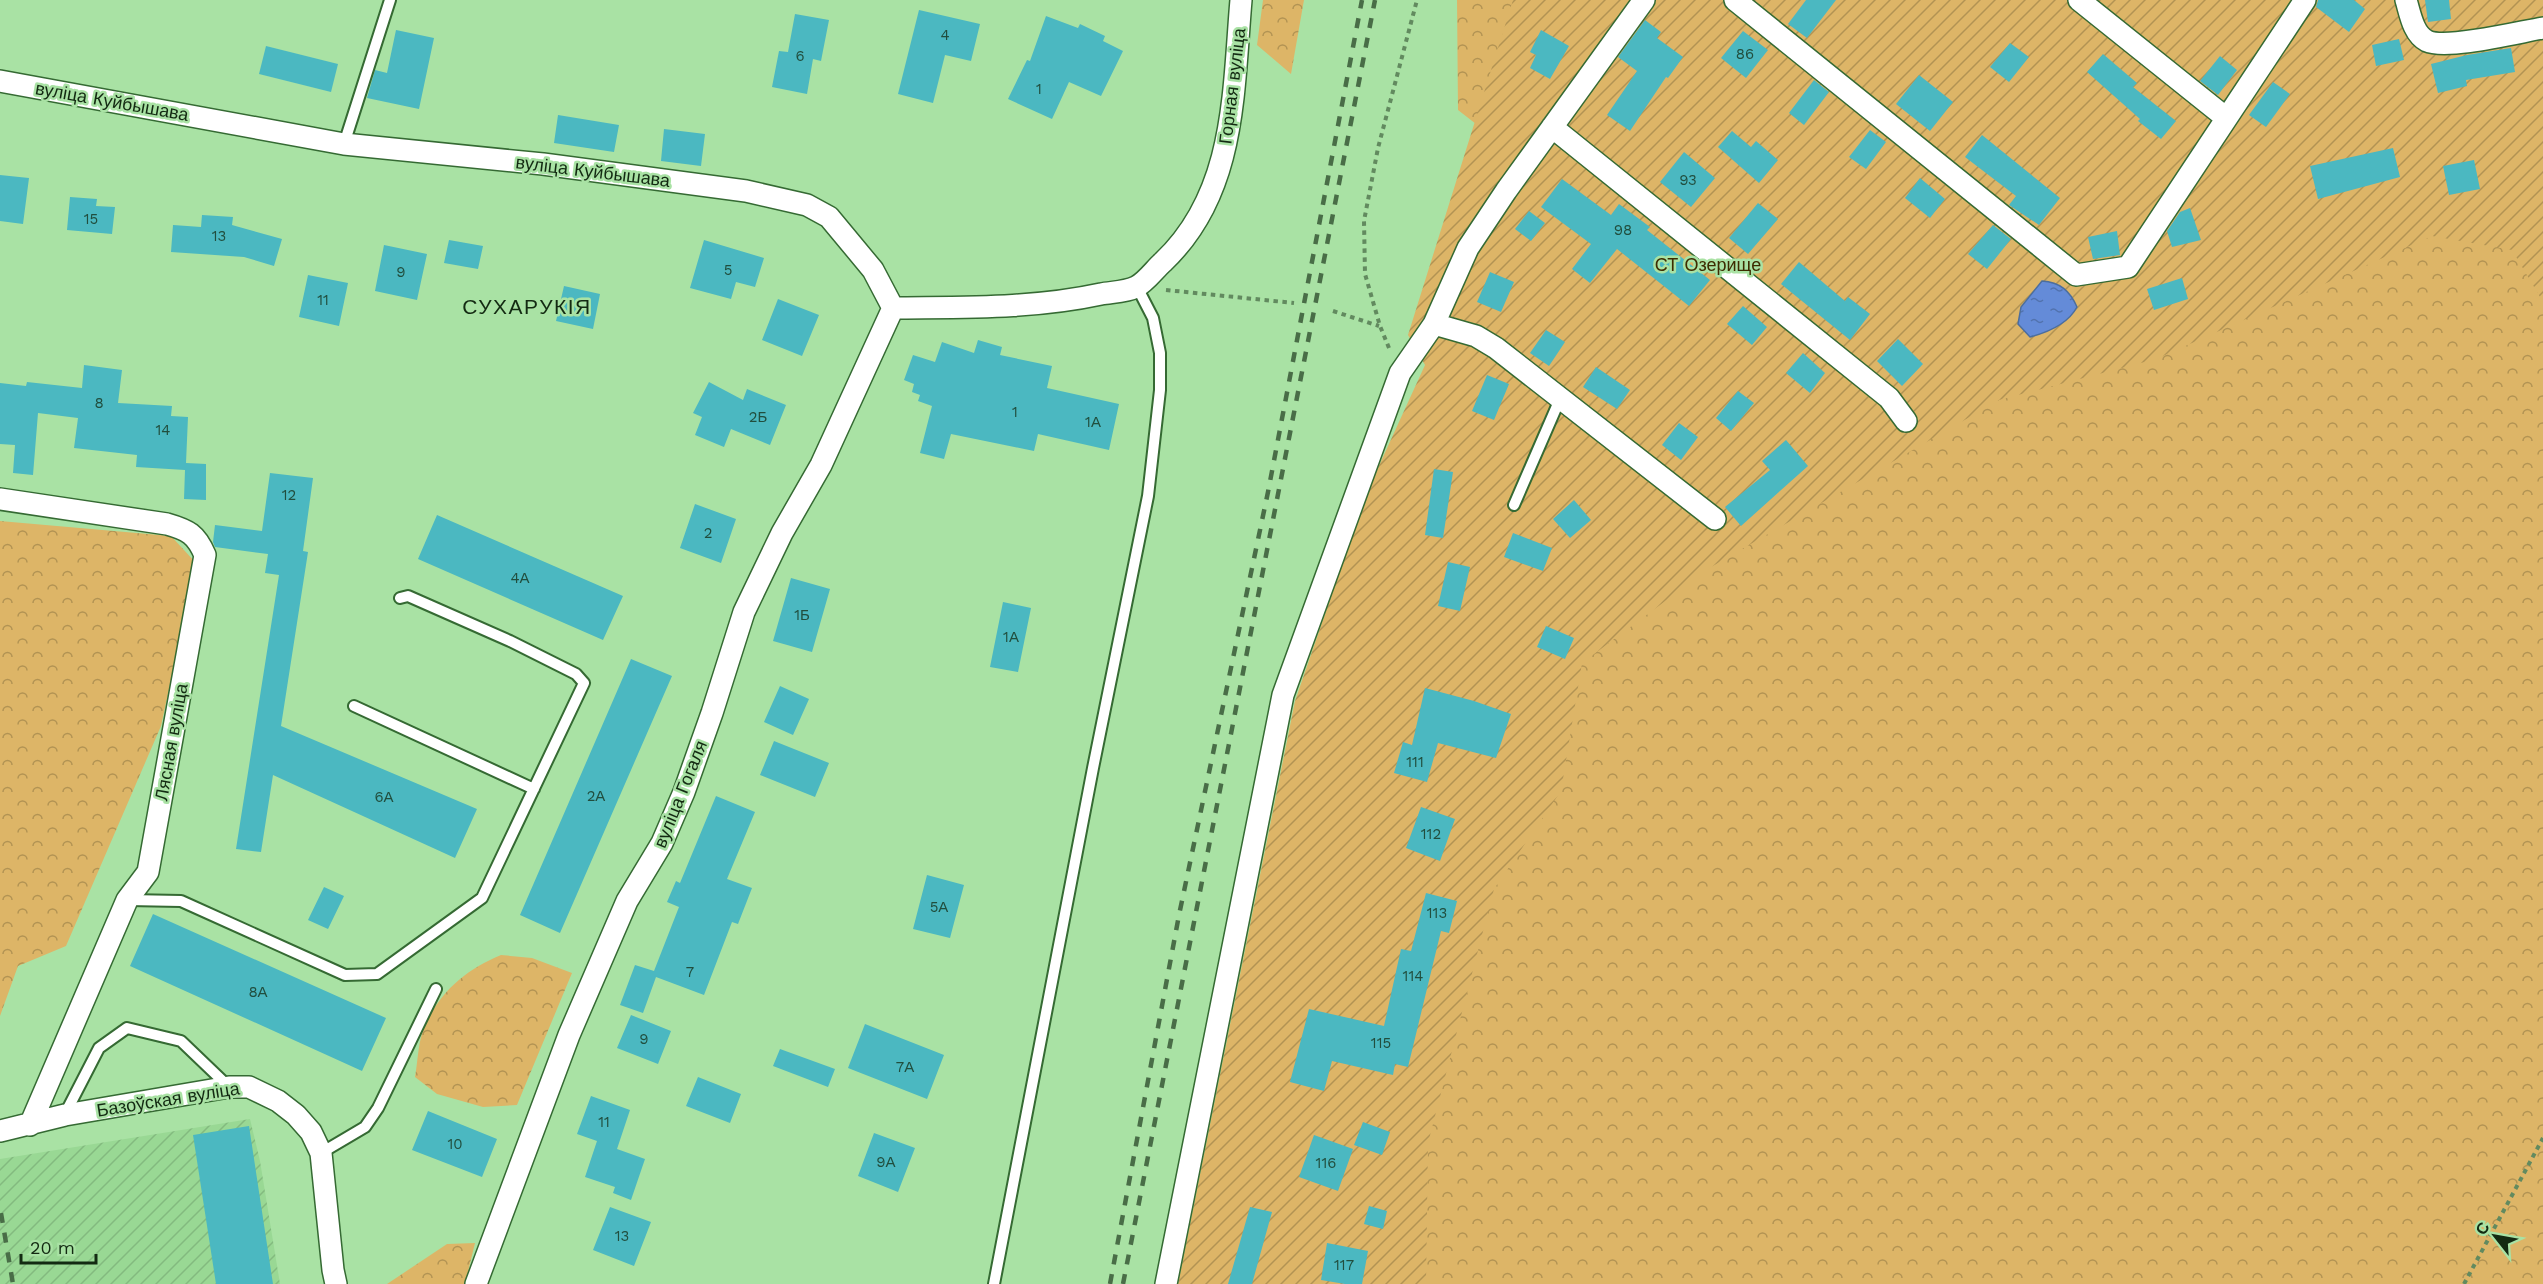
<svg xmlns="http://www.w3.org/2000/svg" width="2543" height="1284" viewBox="0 0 2543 1284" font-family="'Work Sans',sans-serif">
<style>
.industrial{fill:url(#industrial-furrows)}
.forest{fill:url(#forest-crowns)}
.garden{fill:url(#garden-furrows)}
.water{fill:url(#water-ripples);stroke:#4c6e9d;stroke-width:1.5}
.building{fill:#4bb8c1}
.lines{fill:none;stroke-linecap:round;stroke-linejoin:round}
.service-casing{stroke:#356a33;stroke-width:14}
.minor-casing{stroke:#356a33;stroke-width:24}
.path{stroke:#628a5f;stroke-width:4;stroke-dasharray:4.5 4.5;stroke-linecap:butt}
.service{stroke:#fff;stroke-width:10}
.minor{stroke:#fff;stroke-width:21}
.rail{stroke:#496d47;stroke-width:4.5;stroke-dasharray:10 10;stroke-linecap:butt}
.labels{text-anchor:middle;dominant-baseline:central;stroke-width:5;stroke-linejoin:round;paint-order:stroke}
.number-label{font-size:15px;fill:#214e3e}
.street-label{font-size:18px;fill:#132a12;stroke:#a9e2a4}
.park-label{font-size:18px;fill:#3d2b00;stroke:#a9e2a4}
.quarter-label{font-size:21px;letter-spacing:1.5px;fill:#132a12;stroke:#a9e2a4}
</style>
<defs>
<pattern id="industrial-furrows" width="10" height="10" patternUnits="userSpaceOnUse" patternTransform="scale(1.5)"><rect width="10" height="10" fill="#99d894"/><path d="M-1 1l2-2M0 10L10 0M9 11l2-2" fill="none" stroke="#83ba7f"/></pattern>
<pattern id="forest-crowns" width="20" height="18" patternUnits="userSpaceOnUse" patternTransform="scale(1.5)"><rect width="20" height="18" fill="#ddb567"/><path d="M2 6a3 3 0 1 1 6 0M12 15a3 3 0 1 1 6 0" fill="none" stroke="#b29353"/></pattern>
<pattern id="garden-furrows" width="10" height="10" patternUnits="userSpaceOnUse" patternTransform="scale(1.5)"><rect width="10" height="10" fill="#ddb567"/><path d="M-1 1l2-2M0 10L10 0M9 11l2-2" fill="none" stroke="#b29353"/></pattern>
<pattern id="water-ripples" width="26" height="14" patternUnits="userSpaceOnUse" patternTransform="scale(1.5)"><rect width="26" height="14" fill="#648bd8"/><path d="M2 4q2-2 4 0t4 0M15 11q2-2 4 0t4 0" fill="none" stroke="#5172ae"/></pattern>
</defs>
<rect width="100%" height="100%" fill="#a9e2a4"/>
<!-- industrial -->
<path class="industrial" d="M 250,1119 L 260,1161 L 280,1284 L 0,1284 L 0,1159 Z"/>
<!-- forest -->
<path class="forest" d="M 1263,0 L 1304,0 L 1291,74 L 1257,45 Z
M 1457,0 L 1527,0 L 1494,138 L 1458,110 Z
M 2432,225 L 2518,238 L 2543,266 L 2543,1284 L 1413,1284 L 1415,1141 L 1484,884 L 1573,658 L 1705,555 L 1993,390 Z
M 0,521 L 171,536 L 196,563 L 161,726 L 66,946 L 18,966 L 0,1016 Z
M 501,955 L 532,958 L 572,973 L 517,1105 L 483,1107 L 437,1094 L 415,1077 C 418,1061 418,1040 425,1026 C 440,991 467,969 501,955 Z
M 475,1243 L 465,1284 L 387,1284 L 447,1244 Z"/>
<!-- garden -->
<path class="garden" d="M 1513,0 L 2543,0 L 2543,302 L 2512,250 L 2432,236 L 2156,359 L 1999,400 L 1711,567 L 1582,663 L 1561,791 L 1494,889 L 1428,1143 L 1426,1284 L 1178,1284 L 1295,701 L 1367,492 L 1425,365 L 1408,335 Z"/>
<!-- water -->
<path class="water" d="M 2042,281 C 2060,282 2070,291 2077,307 C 2068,324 2049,332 2030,337 L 2018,324 L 2021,307 Z"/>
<!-- building -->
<path class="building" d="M 1806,0 L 1836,0 L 1807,38 L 1788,24 Z
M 2318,0 L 2354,0 L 2365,9 L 2349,32 L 2316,7 Z
M 2425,0 L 2449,0 L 2451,19 L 2428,22 Z
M 919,10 L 980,24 L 971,61 L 945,55 L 933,103 L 898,94 Z
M 795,14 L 829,20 L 821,61 L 813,59 L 807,94 L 772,87 L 779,51 L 788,52 Z
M 1046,16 L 1078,28 L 1080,24 L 1105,36 L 1103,41 L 1123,51 L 1101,96 L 1069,82 L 1052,119 L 1008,99 L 1027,60 L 1030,61 Z
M 1645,20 L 1661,32 L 1657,38 L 1683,57 L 1668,78 L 1666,77 L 1630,131 L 1607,115 L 1637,71 L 1618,57 Z
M 396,30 L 434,38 L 419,109 L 367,98 L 375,70 L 387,73 Z
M 1541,30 L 1569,46 L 1550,79 L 1530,68 L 1536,55 L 1530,52 Z
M 1743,31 L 1768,50 L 1746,78 L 1721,58 Z
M 2399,39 L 2404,60 L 2376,66 L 2372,45 Z
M 2010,43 L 2029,57 L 2009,82 L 1990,67 Z
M 266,46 L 338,64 L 331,92 L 259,74 Z
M 2511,48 L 2515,72 L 2466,80 L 2467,86 L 2438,93 L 2431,64 L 2467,55 Z
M 2103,54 L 2137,83 L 2133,87 L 2176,121 L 2161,139 L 2138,121 L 2140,119 L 2087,72 Z
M 2220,56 L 2237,70 L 2218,95 L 2200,81 Z
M 1919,75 L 1953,102 L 1930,131 L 1896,104 Z
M 1814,80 L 1829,92 L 1804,125 L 1789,113 Z
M 2273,82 L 2290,94 L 2266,127 L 2249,115 Z
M 558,115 L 619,125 L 614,152 L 554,143 Z
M 664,129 L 705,134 L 701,166 L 661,161 Z
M 1870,130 L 1886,142 L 1866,169 L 1849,157 Z
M 1732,131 L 1751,147 L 1756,141 L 1778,160 L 1759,183 L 1718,147 Z
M 1982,135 L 2060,198 L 2039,225 L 2009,205 L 2016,196 L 1965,157 Z
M 2393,148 L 2400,177 L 2318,199 L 2310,166 Z
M 1684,152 L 1715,178 L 1691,207 L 1660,182 Z
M 2474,160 L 2480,189 L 2449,195 L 2443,166 Z
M 0,175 L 29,178 L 23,224 L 0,221 Z
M 1920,178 L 1945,199 L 1930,218 L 1905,198 Z
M 1562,179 L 1611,215 L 1619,204 L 1650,227 L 1647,230 L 1710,280 L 1689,306 L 1617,249 L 1590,283 L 1572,269 L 1591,244 L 1541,207 Z
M 70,197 L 97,199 L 96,206 L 115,207 L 112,234 L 67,230 Z
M 1758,203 L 1778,219 L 1748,254 L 1729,238 Z
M 2190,208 L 2201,240 L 2172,247 L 2167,231 L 2180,212 Z
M 1529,211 L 1545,223 L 1531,241 L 1515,229 Z
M 202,215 L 233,217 L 232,225 L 282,239 L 274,266 L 244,257 L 171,252 L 173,225 L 201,227 Z
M 1993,225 L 2011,239 L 1987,269 L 1968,254 Z
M 2117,231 L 2120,255 L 2093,259 L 2088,237 Z
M 449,240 L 483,246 L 478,269 L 444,263 Z
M 704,240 L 764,258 L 755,287 L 736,282 L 731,299 L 690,288 Z
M 384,245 L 427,254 L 417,300 L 375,291 Z
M 1799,262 L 1845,301 L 1848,297 L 1870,314 L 1850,340 L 1781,284 Z
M 1490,272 L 1514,282 L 1501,312 L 1477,302 Z
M 308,275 L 348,283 L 339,326 L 299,317 Z
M 2182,278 L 2188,299 L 2154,310 L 2147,289 Z
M 564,286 L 600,294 L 593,329 L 556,321 Z
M 778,299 L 819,315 L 802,356 L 762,340 Z
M 1743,306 L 1767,327 L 1752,345 L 1727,324 Z
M 1546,330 L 1565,342 L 1549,366 L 1530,353 Z
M 1898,339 L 1923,364 L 1902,386 L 1877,361 Z
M 978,340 L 1002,347 L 1000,355 L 1052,366 L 1047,388 L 1119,404 L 1109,450 L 1038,434 L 1034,451 L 951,434 L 944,459 L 920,453 L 932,406 L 918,401 L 920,395 L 912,392 L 914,384 L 904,380 L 913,355 L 935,362 L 942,342 L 974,353 Z
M 1803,353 L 1825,373 L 1810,393 L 1786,373 Z
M 84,365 L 122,370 L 118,403 L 172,406 L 171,416 L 188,417 L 186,463 L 206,464 L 206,500 L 184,499 L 185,470 L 136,467 L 137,455 L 74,448 L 78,418 L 38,413 L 33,475 L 13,473 L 15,445 L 0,444 L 0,383 L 26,386 L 27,382 L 82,388 Z
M 1596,367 L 1630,390 L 1617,409 L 1583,387 Z
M 1487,375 L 1509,384 L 1494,420 L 1472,411 Z
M 709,382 L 743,400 L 747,389 L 786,405 L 770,445 L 731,429 L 724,447 L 695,435 L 702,417 L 693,413 Z
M 1738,391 L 1754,403 L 1731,431 L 1716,418 Z
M 1679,423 L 1698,437 L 1681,460 L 1662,445 Z
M 1786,440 L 1808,466 L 1741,526 L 1725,507 L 1770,470 L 1762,461 Z
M 1434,469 L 1453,472 L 1443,538 L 1425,535 Z
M 270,473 L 313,478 L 303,551 L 308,552 L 281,726 L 477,809 L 455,858 L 273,775 L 261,852 L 236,849 L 279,575 L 265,573 L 268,554 L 215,547 L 213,542 L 215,525 L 262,531 Z
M 1574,500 L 1591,520 L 1570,538 L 1553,519 Z
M 695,504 L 736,519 L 721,563 L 680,548 Z
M 437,515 L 623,596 L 603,640 L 418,559 Z
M 1513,533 L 1552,548 L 1543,571 L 1504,557 Z
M 1448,562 L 1470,567 L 1460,611 L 1438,606 Z
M 791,578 L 830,589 L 812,652 L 773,641 Z
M 1003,602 L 1031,608 L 1018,672 L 990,667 Z
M 1546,626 L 1574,638 L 1565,659 L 1537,647 Z
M 631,659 L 672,676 L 560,933 L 520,915 Z
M 780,686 L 809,699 L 793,735 L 764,722 Z
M 1425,688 L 1474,701 L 1511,714 L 1496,758 L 1438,743 L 1427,782 L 1394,773 L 1403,742 L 1412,745 Z
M 774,741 L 829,763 L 815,797 L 760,775 Z
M 716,796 L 755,812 L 727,879 L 752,888 L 738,924 L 732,922 L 704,995 L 656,977 L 643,1013 L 620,1005 L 635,965 L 654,971 L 679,907 L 667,902 L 676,881 L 680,883 Z
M 1421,807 L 1455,819 L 1440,861 L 1406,848 Z
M 927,875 L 964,885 L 950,938 L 913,929 Z
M 324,887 L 344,896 L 328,929 L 308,920 Z
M 1426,893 L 1457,901 L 1449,933 L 1441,931 L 1408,1067 L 1395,1064 L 1393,1075 L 1332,1061 L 1324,1091 L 1290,1082 L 1309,1009 L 1384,1026 L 1401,949 L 1411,951 Z
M 153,914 L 386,1018 L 362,1071 L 130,966 Z
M 631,1015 L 671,1031 L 658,1064 L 617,1048 Z
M 865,1024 L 944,1055 L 927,1099 L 848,1068 Z
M 780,1049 L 835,1069 L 828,1087 L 773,1066 Z
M 698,1077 L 741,1094 L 730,1123 L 686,1106 Z
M 591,1096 L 630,1110 L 617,1149 L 645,1159 L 631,1200 L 613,1193 L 615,1187 L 585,1177 L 597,1141 L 577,1134 Z
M 428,1111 L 497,1139 L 482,1177 L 412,1150 Z
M 1363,1122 L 1390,1132 L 1382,1155 L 1354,1145 Z
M 249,1126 L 273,1284 L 216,1284 L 193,1135 Z
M 874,1133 L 915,1148 L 898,1192 L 858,1176 Z
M 1314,1135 L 1353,1149 L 1338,1191 L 1299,1177 Z
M 1369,1206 L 1387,1211 L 1383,1229 L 1364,1224 Z
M 610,1207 L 651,1222 L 634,1266 L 593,1250 Z
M 1250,1207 L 1272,1212 L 1252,1284 L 1228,1284 Z
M 1327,1243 L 1368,1251 L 1362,1284 L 1345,1284 L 1321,1280 Z"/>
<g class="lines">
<!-- service casing -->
<g class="service-casing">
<path id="service" d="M 344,144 L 390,0
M 1514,505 L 1560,399
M 354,706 L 534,789
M 128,900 L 181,901 L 345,975 L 377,974 L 482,898 L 584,683 L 576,674 L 510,641 L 408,596 L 400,598
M 65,1114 L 99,1048 L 127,1028 L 181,1041 L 229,1087
M 321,1153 L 365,1127 L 378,1108 L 436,989
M 994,1284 L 1093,768 L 1148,496 L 1160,390 L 1160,353 L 1153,318 L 1137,287"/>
</g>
<!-- minor casing -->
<g class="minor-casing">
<path id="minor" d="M 1735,0 L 2076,275 L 2128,267 L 2305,0
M 2079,0 L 2225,117
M 2406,0 C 2410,13 2413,34 2427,41 C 2447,50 2519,32 2543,28
M 0,81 L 344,144 L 543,164 L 746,191 L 807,205 L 829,217 L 873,270 L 893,308
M 1552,127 L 1889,398 L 1906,421
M 893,308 C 963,307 1032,309 1101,294 C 1112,292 1126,292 1136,287 C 1146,282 1155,269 1163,262 C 1236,193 1233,93 1241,0
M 1434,324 L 1476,336 L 1496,348 L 1715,519
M 0,499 L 167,524 C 188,530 196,534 205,555 L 148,872 L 127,900 L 30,1125
M 0,1131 L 65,1115 L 229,1087 L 249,1087 L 278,1101 L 296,1115 L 311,1132 L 321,1153 L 333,1270 L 336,1284
M 476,1284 L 569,1035 L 627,901 L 662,843 L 684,792 L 712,713 L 744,612 L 782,533 L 821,465 L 893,308
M 1166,1284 L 1283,695 L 1400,373 L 1434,324 L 1468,248 L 1506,191 L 1644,0"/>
</g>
<!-- path -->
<path class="path" d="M 1166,290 L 1294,303
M 1333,311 L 1379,326
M 1389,348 L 1380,326 L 1365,274 L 1364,221 L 1378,148 L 1417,0
M 2464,1284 L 2543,1138"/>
<!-- service -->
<use href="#service" class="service"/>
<!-- minor -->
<use href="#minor" class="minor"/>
<!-- rail -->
<path class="rail" d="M 1,1213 L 13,1284
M 1110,1284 L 1179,915 L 1268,492 L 1362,0
M 1123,1284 L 1375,0"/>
</g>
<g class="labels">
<!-- number labels -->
<g class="number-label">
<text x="945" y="35">4</text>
<text x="1745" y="54">86</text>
<text x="800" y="56">6</text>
<text x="1039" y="89">1</text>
<text x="1688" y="180">93</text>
<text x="91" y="219">15</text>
<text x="1623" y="230">98</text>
<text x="219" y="236">13</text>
<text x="728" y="270">5</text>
<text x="401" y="272">9</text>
<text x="323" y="300">11</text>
<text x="99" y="403">8</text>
<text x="1015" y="412">1</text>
<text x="758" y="417">2Б</text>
<text x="1093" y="422">1А</text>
<text x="163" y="430">14</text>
<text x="289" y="495">12</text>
<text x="708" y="533">2</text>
<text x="520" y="578">4А</text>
<text x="802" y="615">1Б</text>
<text x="1011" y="637">1А</text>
<text x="1415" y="762">111</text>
<text x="596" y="796">2А</text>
<text x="384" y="797">6А</text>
<text x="1431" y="834">112</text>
<text x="939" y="907">5А</text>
<text x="1437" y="913">113</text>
<text x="690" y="972">7</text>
<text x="1413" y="976">114</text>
<text x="258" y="992">8А</text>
<text x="644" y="1039">9</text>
<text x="1381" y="1043">115</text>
<text x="905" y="1067">7А</text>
<text x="604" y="1122">11</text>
<text x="455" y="1144">10</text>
<text x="886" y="1162">9А</text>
<text x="1326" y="1163">116</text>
<text x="622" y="1236">13</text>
<text x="1344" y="1265">117</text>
</g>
<!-- street labels -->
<g class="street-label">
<text transform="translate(1232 86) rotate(-83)">Горная вуліца</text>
<text transform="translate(112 101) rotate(10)">вуліца Куйбышава</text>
<text transform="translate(593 171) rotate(7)">вуліца Куйбышава</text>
<text transform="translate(171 742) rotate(-80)">Лясная вуліца</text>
<text transform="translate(680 794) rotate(-68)">вуліца Гогаля</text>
<text transform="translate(168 1099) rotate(-9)">Базоўская вуліца</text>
</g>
<!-- park labels -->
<g class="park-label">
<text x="1708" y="264">СТ Озерище</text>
</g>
<!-- quarter labels -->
<g class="quarter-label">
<text x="527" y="306">СУХАРУКІЯ</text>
</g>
</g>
<!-- north arrow -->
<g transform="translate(2495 1236) rotate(301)" stroke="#a9e2a4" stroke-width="4.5" paint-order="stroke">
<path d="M0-4.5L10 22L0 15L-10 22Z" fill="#132a12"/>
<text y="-9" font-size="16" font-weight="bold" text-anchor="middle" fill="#132a12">С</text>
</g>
<!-- scale -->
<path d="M21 1254v9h75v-9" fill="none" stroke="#132a12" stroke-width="3"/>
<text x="30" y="1254" font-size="18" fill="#132a12" stroke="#a9e2a4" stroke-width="4.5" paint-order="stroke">20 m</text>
</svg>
